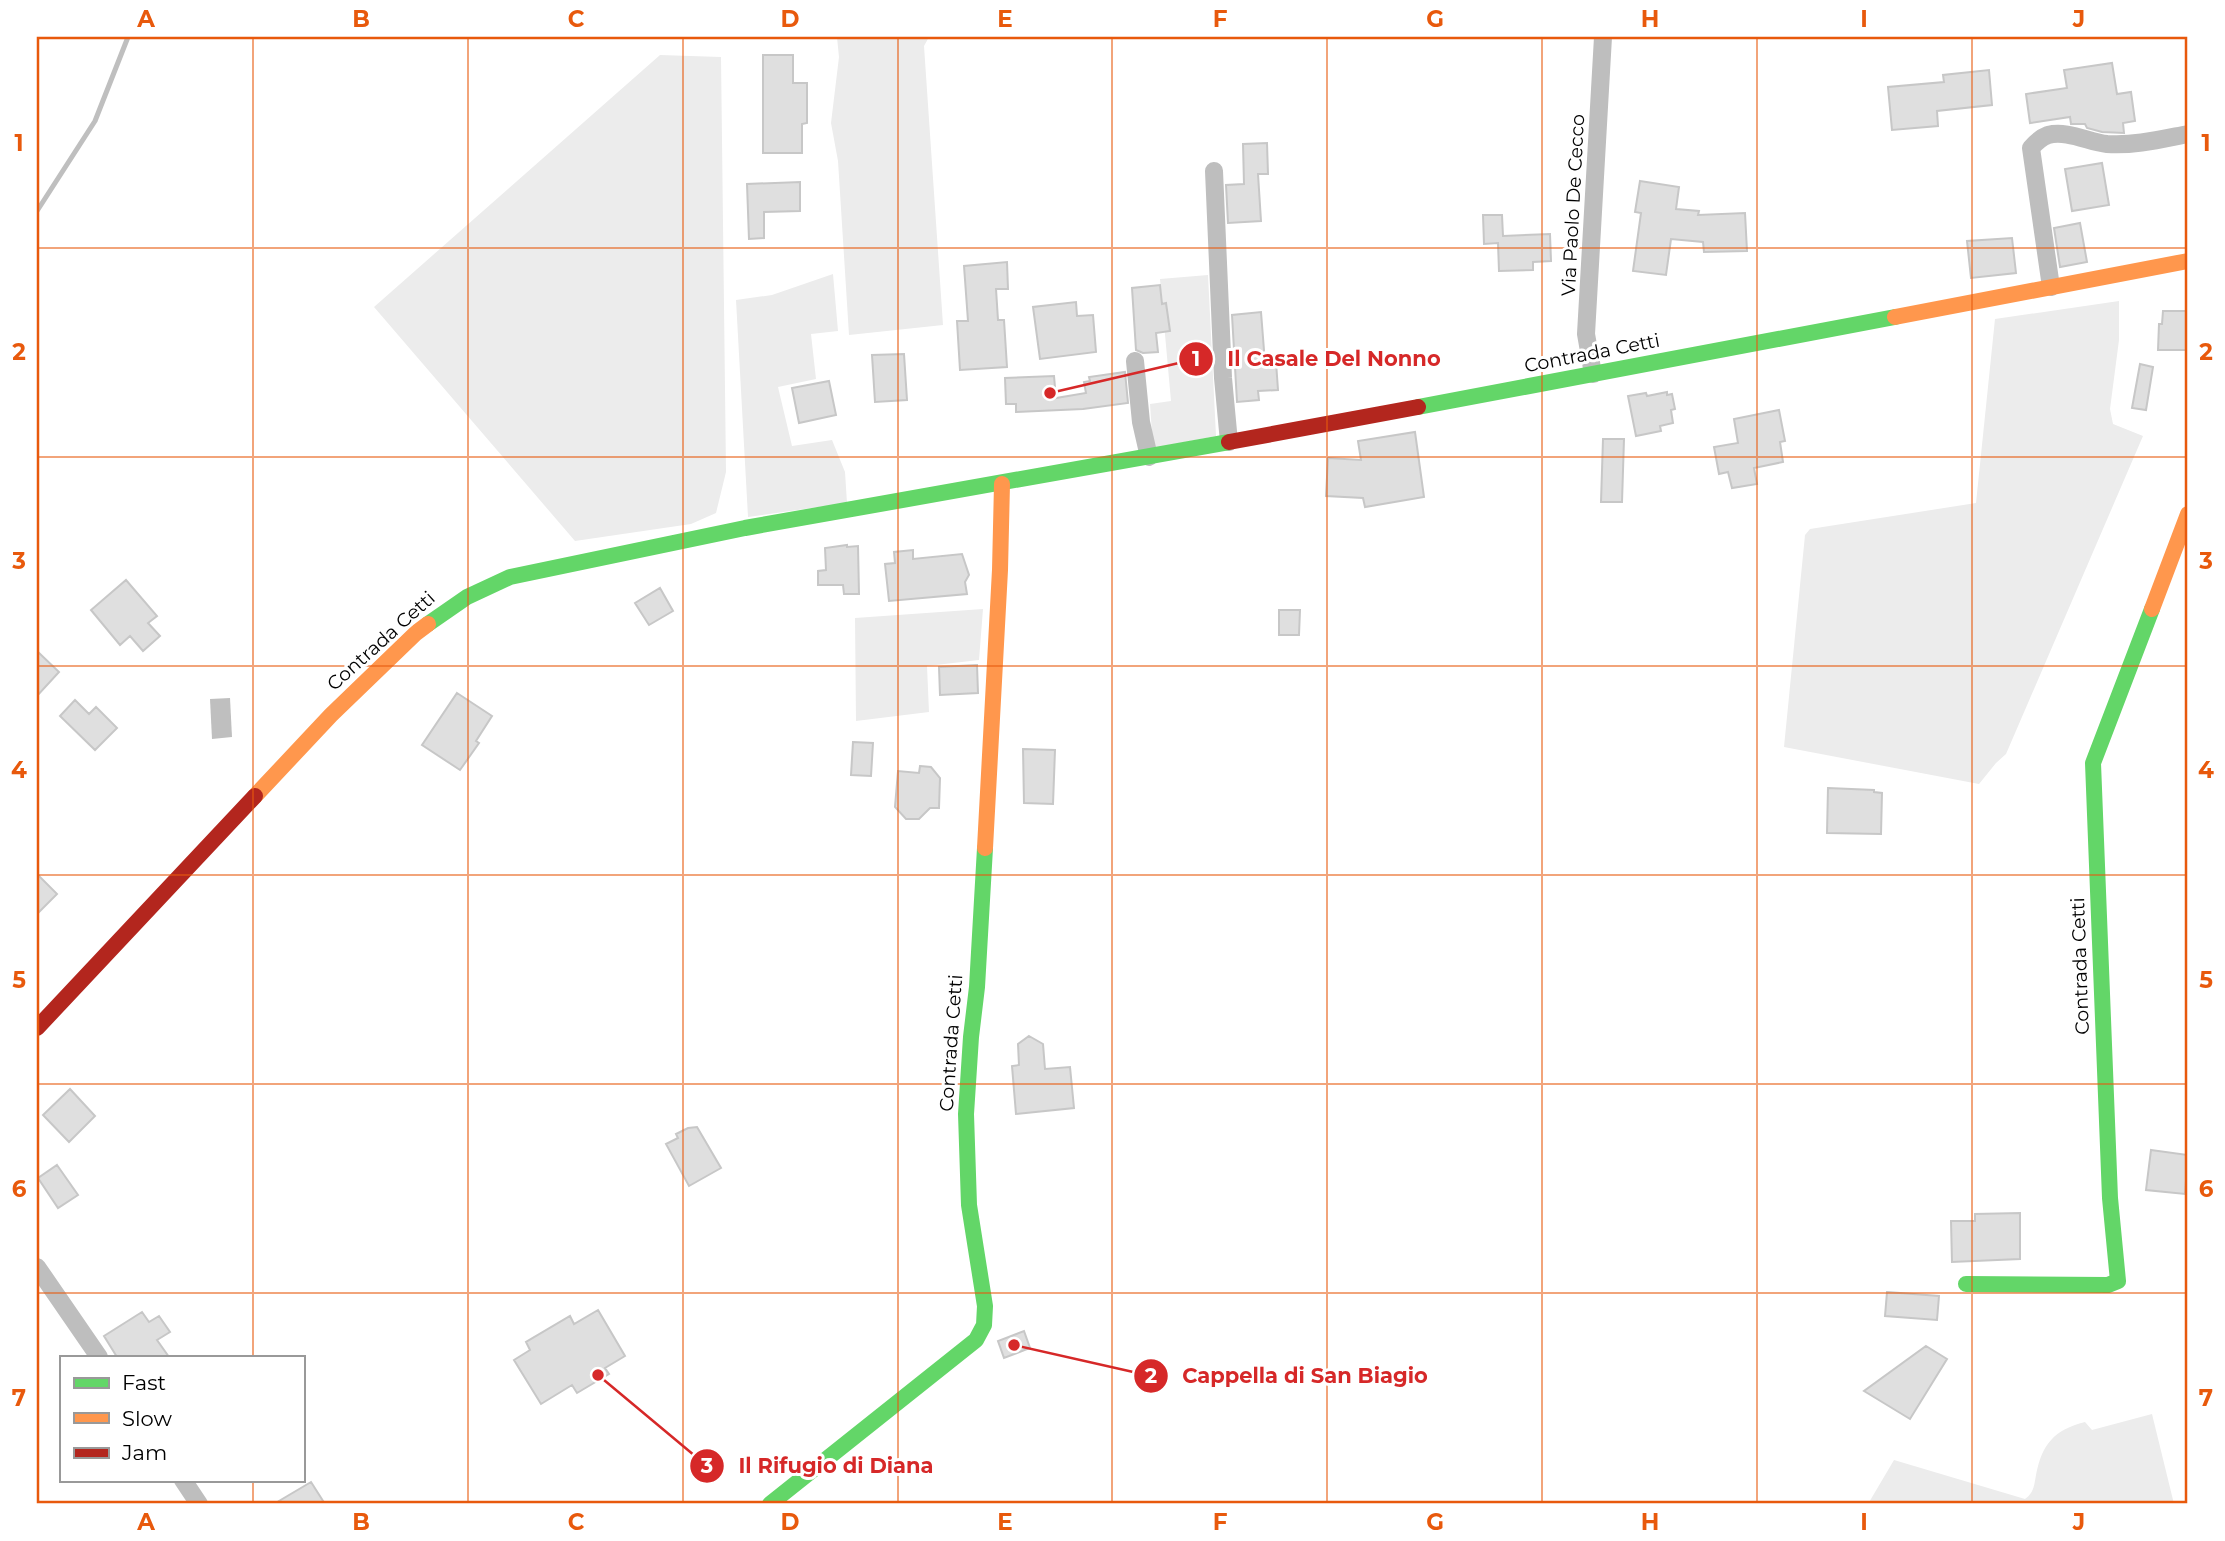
<svg xmlns="http://www.w3.org/2000/svg" width="2225" height="1541" viewBox="0 0 2225 1541" font-family="Montserrat,sans-serif">
<style>
.green{fill:#ececec}
.water{fill:#bfbfbf}
.lines{fill:none;stroke-linecap:round;stroke-linejoin:round}
.stream{stroke:#bfbfbf;stroke-width:5}
.building{fill:#dfdfdf;stroke:#c7c7c7;stroke-width:2}
.street{stroke:#bebebe;stroke-width:18}
.fast{stroke:#63d668;stroke-width:16}
.slow{stroke:#ff974d;stroke-width:16}
.jam{stroke:#b3261e;stroke-width:16}
.grid{fill:none;stroke:#e8590c;stroke-width:2;stroke-opacity:0.55}
.labels{text-anchor:middle;dominant-baseline:central;stroke-width:6;stroke-linejoin:round;paint-order:stroke}
.street-label{font-size:19px;fill:#000;stroke:#fff}
.leader{fill:none;stroke:#d62828;stroke-width:2.5}
.callout-dot{fill:#d62828;stroke:#fff;stroke-width:2.5}
.mark-label{font-size:21px;text-anchor:middle;font-weight:bold;fill:#fff}
.callout-label{font-size:21px;text-anchor:middle;font-weight:bold;fill:#d62828;stroke:#fff;stroke-width:6;stroke-linejoin:round;paint-order:stroke}
.neatline{fill:none;stroke:#e8590c;stroke-width:2.5}
.grid-label{font-size:23px;text-anchor:middle;font-weight:bold;fill:#e8590c}
</style>
<rect width="100%" height="100%" fill="#fff"/>
<!-- green -->
<path class="green" d="M 837,37 L 929,37 L 924,46 L 943,325 L 849,335 L 838,161 L 831,123 L 839,57 Z
M 660,55 L 721,57 L 726,472 L 716,513 L 691,524 L 575,541 L 374,307 Z
M 833,274 L 838,331 L 811,334 L 816,379 L 778,387 L 792,446 L 832,440 L 845,472 L 847,503 L 748,517 L 736,300 L 772,295 Z
M 1208,275 L 1216,436 L 1153,448 L 1150,404 L 1171,401 L 1160,279 Z
M 2119,301 L 2119,340 L 2110,409 L 2113,424 L 2143,436 L 2006,754 L 1996,763 L 1979,784 L 1784,747 L 1805,535 L 1810,529 L 1976,503 L 1995,319 Z
M 983,609 L 979,660 L 927,666 L 929,712 L 856,721 L 855,618 Z
M 2152,1414 L 2174,1504 L 1868,1504 L 1894,1460 L 2025,1499 C 2034,1492 2034,1486 2036,1475 C 2042,1444 2054,1430 2085,1422 L 2092,1430 Z"/>
<!-- water -->
<path class="water" d="M 230,698 L 232,737 L 212,739 L 210,699 Z"/>
<g class="lines">
<!-- stream -->
<path class="stream" d="M 37,211 L 95,121 L 128,37"/>
</g>
<!-- building -->
<path class="building" d="M 763,55 L 793,55 L 793,83 L 807,83 L 807,123 L 802,124 L 802,153 L 763,153 Z
M 2112,63 L 2117,94 L 2131,92 L 2135,121 L 2123,123 L 2124,133 L 2102,132 L 2087,128 L 2085,124 L 2071,124 L 2070,117 L 2030,123 L 2026,94 L 2067,88 L 2064,70 Z
M 1989,70 L 1992,105 L 1937,111 L 1938,126 L 1892,130 L 1888,87 L 1944,82 L 1943,75 Z
M 1267,143 L 1268,174 L 1258,174 L 1261,221 L 1228,223 L 1226,185 L 1244,184 L 1243,144 Z
M 2102,163 L 2109,205 L 2072,211 L 2065,169 Z
M 1640,181 L 1679,187 L 1676,209 L 1699,211 L 1698,215 L 1745,213 L 1747,251 L 1704,252 L 1703,242 L 1671,239 L 1666,275 L 1633,271 L 1641,213 L 1635,212 Z
M 800,182 L 800,211 L 764,212 L 764,238 L 749,239 L 747,184 Z
M 1483,215 L 1502,215 L 1503,236 L 1550,234 L 1551,261 L 1533,262 L 1533,270 L 1499,271 L 1498,243 L 1484,244 Z
M 2080,223 L 2087,262 L 2060,267 L 2054,228 Z
M 2012,238 L 2016,273 L 1971,278 L 1967,241 Z
M 1007,262 L 1008,289 L 996,289 L 998,320 L 1004,320 L 1007,367 L 960,370 L 957,321 L 968,321 L 964,266 Z
M 1160,285 L 1162,304 L 1166,303 L 1170,331 L 1156,333 L 1158,352 L 1143,353 L 1136,350 L 1132,288 Z
M 1076,302 L 1077,316 L 1093,315 L 1096,352 L 1040,359 L 1033,307 Z
M 2163,311 L 2188,311 L 2188,350 L 2158,350 L 2159,324 L 2162,324 Z
M 1261,312 L 1265,363 L 1276,362 L 1278,390 L 1258,391 L 1259,400 L 1237,402 L 1232,315 Z
M 904,354 L 907,400 L 875,402 L 872,355 Z
M 2140,364 L 2153,367 L 2146,410 L 2132,408 Z
M 1125,372 L 1128,403 L 1083,409 L 1016,412 L 1016,404 L 1006,404 L 1005,378 L 1054,376 L 1056,398 L 1086,393 L 1084,382 L 1090,381 L 1089,377 Z
M 829,381 L 836,415 L 799,423 L 792,388 Z
M 1667,392 L 1667,395 L 1672,394 L 1675,409 L 1671,410 L 1673,423 L 1660,426 L 1661,431 L 1636,436 L 1628,396 L 1646,393 L 1647,396 Z
M 1779,410 L 1785,441 L 1780,442 L 1783,462 L 1754,468 L 1757,484 L 1732,488 L 1728,472 L 1719,474 L 1714,447 L 1738,443 L 1734,419 Z
M 1415,432 L 1424,497 L 1365,507 L 1363,498 L 1326,496 L 1328,458 L 1361,460 L 1358,441 Z
M 1603,439 L 1624,439 L 1622,502 L 1601,502 Z
M 847,545 L 847,547 L 858,546 L 859,594 L 844,594 L 843,585 L 818,585 L 818,571 L 826,570 L 825,548 Z
M 913,550 L 913,559 L 962,554 L 969,575 L 965,582 L 967,594 L 889,601 L 885,564 L 895,563 L 894,552 Z
M 126,580 L 157,616 L 148,623 L 160,636 L 143,651 L 130,636 L 120,645 L 91,610 Z
M 660,588 L 673,611 L 649,625 L 635,603 Z
M 1279,610 L 1300,610 L 1299,635 L 1279,635 Z
M 37,651 L 59,672 L 37,696 Z
M 977,665 L 978,693 L 940,695 L 939,667 Z
M 457,693 L 492,716 L 476,741 L 479,743 L 460,770 L 422,745 Z
M 75,700 L 89,714 L 96,707 L 117,728 L 95,750 L 60,716 Z
M 853,742 L 873,743 L 871,776 L 851,775 Z
M 1023,749 L 1055,750 L 1053,804 L 1024,803 Z
M 920,766 L 931,767 L 940,778 L 939,808 L 930,808 L 919,819 L 906,819 L 895,807 L 898,771 L 919,773 Z
M 1828,788 L 1874,790 L 1874,792 L 1882,793 L 1881,834 L 1827,833 Z
M 37,874 L 57,894 L 37,914 Z
M 1029,1036 L 1043,1044 L 1045,1069 L 1070,1067 L 1074,1108 L 1016,1114 L 1012,1066 L 1019,1065 L 1018,1044 Z
M 70,1089 L 95,1116 L 69,1142 L 43,1115 Z
M 697,1127 L 721,1168 L 689,1186 L 666,1144 L 678,1138 L 676,1134 L 688,1128 Z
M 2151,1150 L 2188,1155 L 2185,1194 L 2146,1190 Z
M 57,1165 L 78,1195 L 58,1208 L 38,1178 Z
M 2020,1213 L 2020,1259 L 1952,1262 L 1951,1221 L 1975,1221 L 1975,1214 Z
M 1887,1292 L 1939,1296 L 1937,1320 L 1885,1316 Z
M 598,1310 L 625,1356 L 605,1368 L 609,1374 L 577,1393 L 572,1385 L 541,1404 L 514,1360 L 530,1350 L 526,1342 L 570,1316 L 574,1324 Z
M 142,1312 L 149,1322 L 159,1316 L 170,1332 L 157,1340 L 169,1357 L 117,1357 L 104,1336 Z
M 1024,1331 L 1030,1348 L 1004,1358 L 998,1341 Z
M 1926,1346 L 1947,1359 L 1910,1419 L 1864,1391 Z
M 311,1482 L 325,1504 L 274,1504 Z"/>
<g class="lines">
<!-- street -->
<path class="street" d="M 1214,171 L 1223,378 L 1229,442
M 2051,287 L 2031,148 C 2036,142 2040,138 2048,135 C 2067,130 2089,142 2107,144 C 2134,146 2162,139 2188,134
M 1135,361 L 1141,422 L 1149,457
M 1593,374 L 1586,334 L 1603,37
M 37,1267 L 99,1357
M 183,1480 L 199,1504"/>
<!-- fast -->
<path class="fast" d="M 1418,407 L 1895,317
M 428,624 L 467,597 L 510,577 L 745,528 L 1229,442
M 1966,1284 L 2108,1285 L 2118,1281 L 2110,1198 L 2093,763 L 2152,609
M 770,1504 L 976,1340 L 984,1325 L 985,1306 L 969,1205 L 966,1114 L 971,1037 L 977,987 L 985,848"/>
<!-- slow -->
<path class="slow" d="M 1895,317 L 2188,261
M 2152,609 L 2188,514
M 255,796 L 331,715 L 416,633 L 428,624
M 985,848 L 1000,570 L 1002,484"/>
<!-- jam -->
<path class="jam" d="M 1229,442 L 1418,407
M 37,1028 L 255,796"/>
</g>
<!-- grid -->
<path class="grid" d="M 253,37 L 253,1357M 468,37 L 468,1504M 683,37 L 683,1504M 898,37 L 898,1504M 1112,37 L 1112,1504M 1327,37 L 1327,1504M 1542,37 L 1542,1504M 1757,37 L 1757,1504M 1972,37 L 1972,1504M 37,248 L 2188,248M 37,457 L 2188,457M 37,666 L 2188,666M 37,875 L 2188,875M 37,1084 L 2188,1084M 37,1293 L 2188,1293M 253,1480 L 253,1504"/>
<g class="labels">
<!-- street labels -->
<g class="street-label">
<text transform="translate(1573 205) rotate(-87)">Via Paolo De Cecco</text>
<text transform="translate(1592 353) rotate(-11)">Contrada Cetti</text>
<text transform="translate(381 641) rotate(-42)">Contrada Cetti</text>
<text transform="translate(2080 966) rotate(-92)">Contrada Cetti</text>
<text transform="translate(951 1043) rotate(-86)">Contrada Cetti</text>
</g>
</g>
<!-- callouts -->
<path class="leader" d="M1050 393L1196 359M1014 1345L1151 1376M598 1375L707 1466"/>
<g class="callout-dot">
<circle cx="1050" cy="393" r="7"/>
<circle cx="1014" cy="1345" r="7"/>
<circle cx="598" cy="1375" r="7"/>
<circle cx="1196" cy="359" r="18"/>
<circle cx="1151" cy="1376" r="18"/>
<circle cx="707" cy="1466" r="18"/>
</g>
<g class="mark-label">
<text x="1196" y="366">1</text>
<text x="1151" y="1383">2</text>
<text x="707" y="1473">3</text>
</g>
<g class="callout-label">
<text x="1334" y="366">Il Casale Del Nonno</text>
<text x="1305" y="1383">Cappella di San Biagio</text>
<text x="836" y="1473">Il Rifugio di Diana</text>
</g>
<!-- border -->
<rect width="2225" height="1541" fill="none" stroke="#ffffff" stroke-width="77"/>
<!-- legend -->
<rect x="60" y="1356" width="245" height="126" fill="#ffffff" stroke="#999999" stroke-width="2"/>
<rect x="74" y="1378" width="35" height="10" fill="#63d668" stroke="#999999" stroke-width="2"/>
<text x="122" y="1390" font-size="21" fill="#000000">Fast</text>
<rect x="74" y="1413" width="35" height="10" fill="#ff974d" stroke="#999999" stroke-width="2"/>
<text x="122" y="1426" font-size="21" fill="#000000">Slow</text>
<rect x="74" y="1448" width="35" height="10" fill="#b3261e" stroke="#999999" stroke-width="2"/>
<text x="122" y="1460" font-size="21" fill="#000000">Jam</text>
<rect x="38" y="38" width="2148" height="1464" class="neatline"/>
<g class="grid-label">
<text x="146" y="27">A</text>
<text x="361" y="27">B</text>
<text x="576" y="27">C</text>
<text x="790" y="27">D</text>
<text x="1005" y="27">E</text>
<text x="1220" y="27">F</text>
<text x="1435" y="27">G</text>
<text x="1650" y="27">H</text>
<text x="1864" y="27">I</text>
<text x="2079" y="27">J</text>
<text x="19" y="151">1</text>
<text x="2206" y="151">1</text>
<text x="19" y="360">2</text>
<text x="2206" y="360">2</text>
<text x="19" y="569">3</text>
<text x="2206" y="569">3</text>
<text x="19" y="778">4</text>
<text x="2206" y="778">4</text>
<text x="19" y="988">5</text>
<text x="2206" y="988">5</text>
<text x="19" y="1197">6</text>
<text x="2206" y="1197">6</text>
<text x="19" y="1406">7</text>
<text x="2206" y="1406">7</text>
<text x="146" y="1530">A</text>
<text x="361" y="1530">B</text>
<text x="576" y="1530">C</text>
<text x="790" y="1530">D</text>
<text x="1005" y="1530">E</text>
<text x="1220" y="1530">F</text>
<text x="1435" y="1530">G</text>
<text x="1650" y="1530">H</text>
<text x="1864" y="1530">I</text>
<text x="2079" y="1530">J</text>
</g>
</svg>
